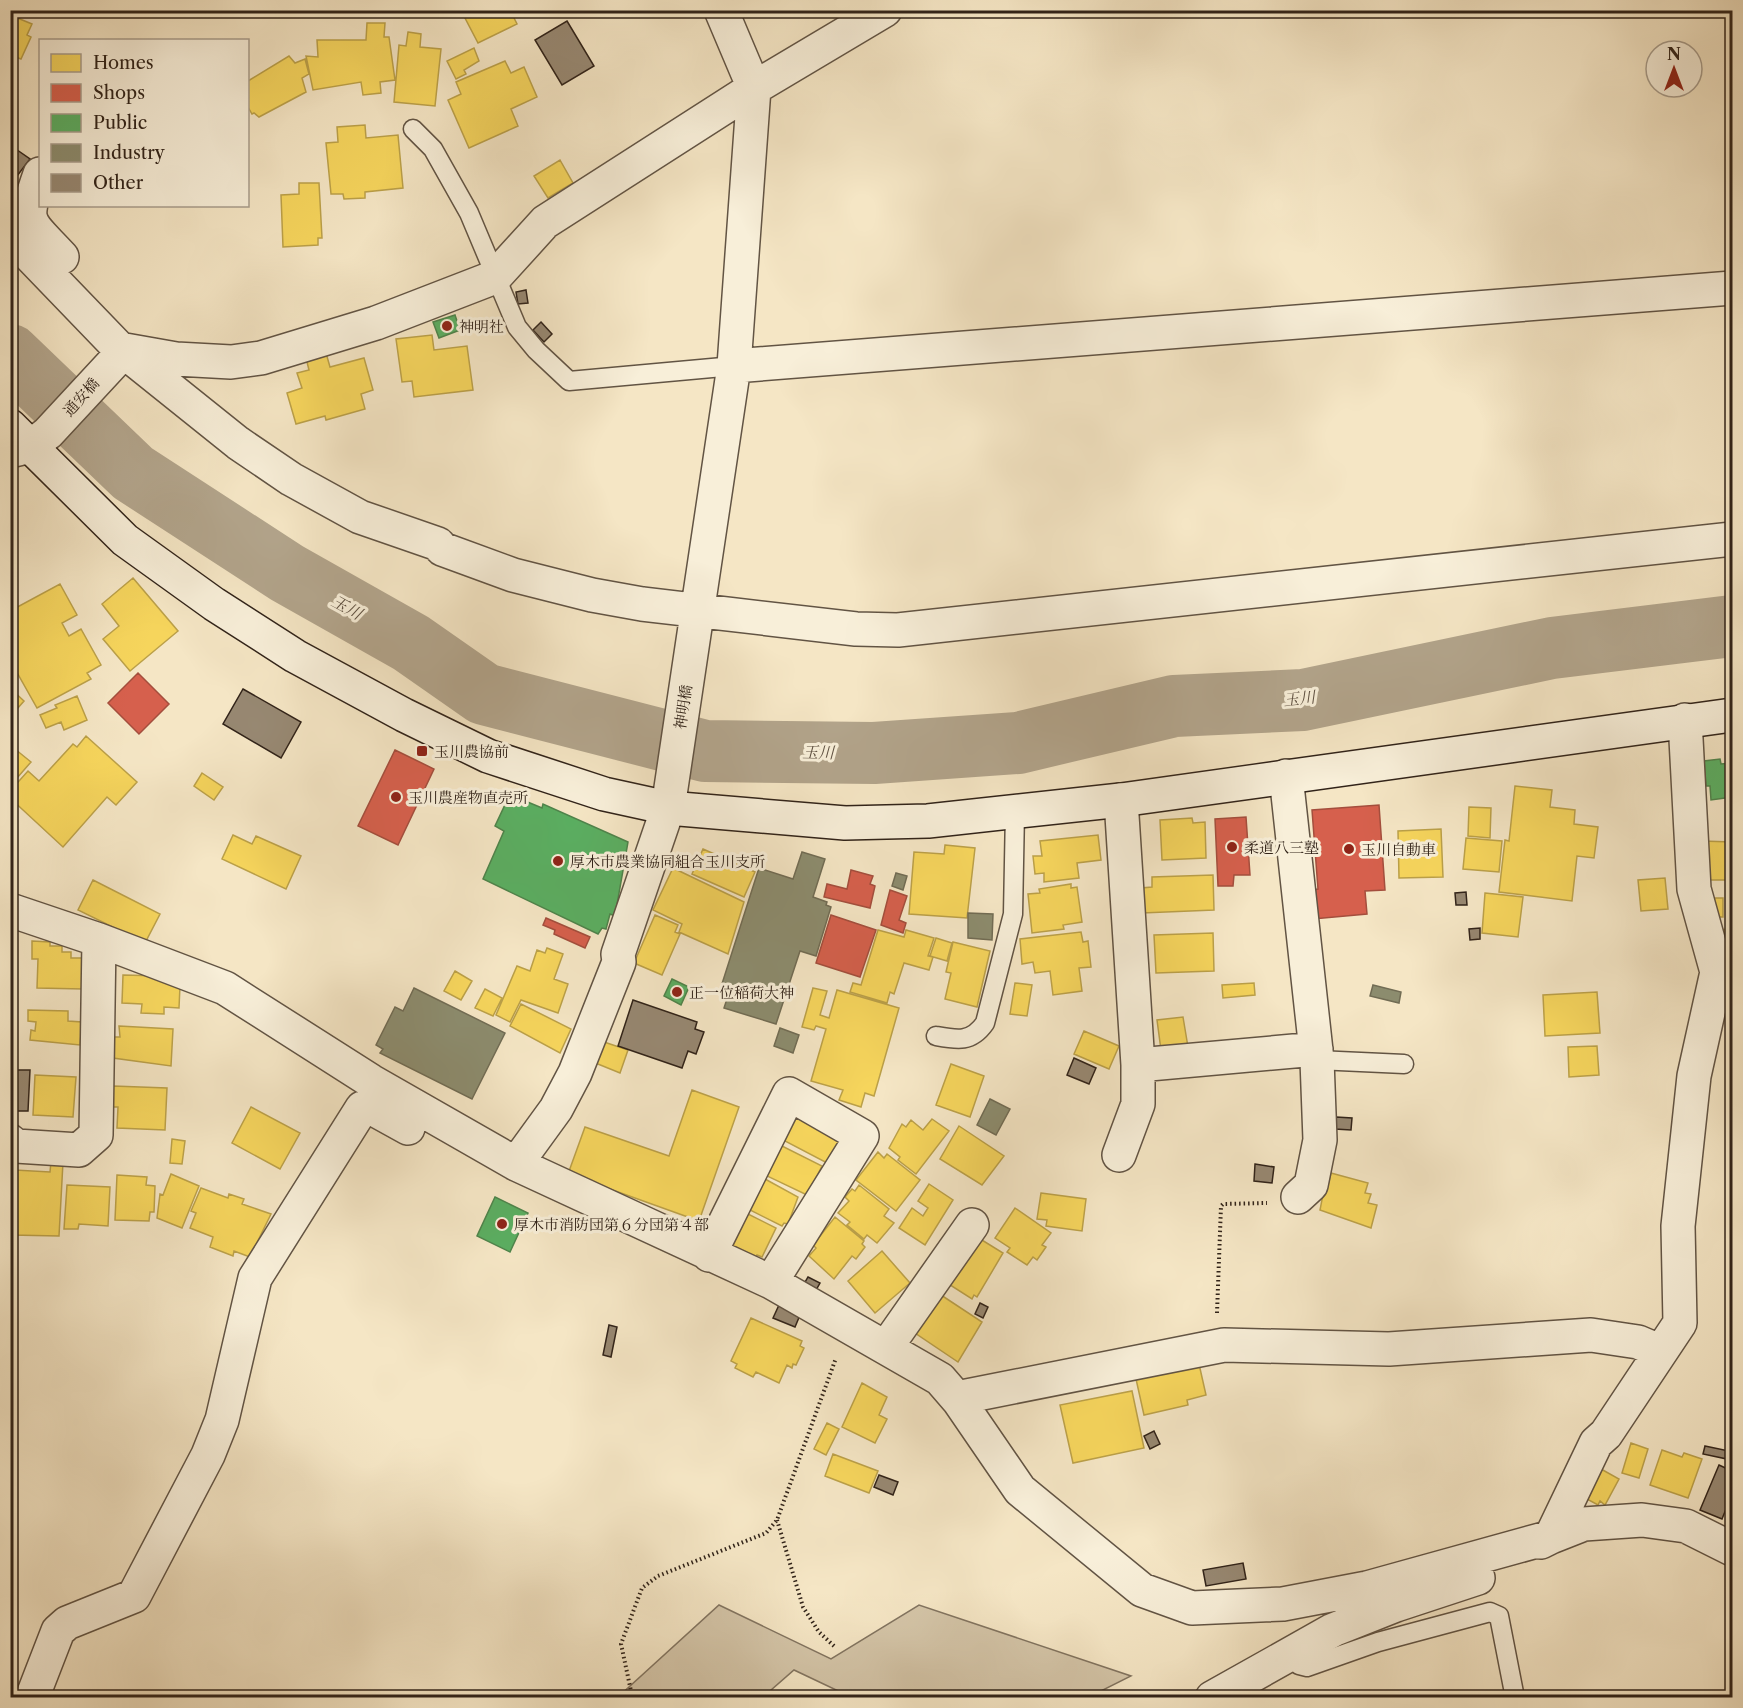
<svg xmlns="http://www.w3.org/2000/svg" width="1743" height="1708" viewBox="0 0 1743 1708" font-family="'Libre Caslon Text','Noto Serif JP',serif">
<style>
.green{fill:#d4c5a8;stroke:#827460;stroke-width:1.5}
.homes{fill:#f6d55c;stroke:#bba048;stroke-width:1.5}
.shops{fill:#d6604d;stroke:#a44e3d;stroke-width:1.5}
.public{fill:#5aae61;stroke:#4e844b;stroke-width:1.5}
.industry{fill:#8c8c6e;stroke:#716c54;stroke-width:1.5}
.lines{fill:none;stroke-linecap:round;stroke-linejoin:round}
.river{stroke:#b2a48b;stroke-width:62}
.building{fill:#978872;stroke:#312319;stroke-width:1.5}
.lane-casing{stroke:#625444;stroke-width:21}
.street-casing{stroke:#625444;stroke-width:36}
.secondary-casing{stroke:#312319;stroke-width:36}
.path{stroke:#312319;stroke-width:4;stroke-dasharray:1.5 3;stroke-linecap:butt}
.lane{stroke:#f8efd9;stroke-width:18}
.street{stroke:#f8efd9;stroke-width:33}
.secondary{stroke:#f8efd9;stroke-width:33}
.poi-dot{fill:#8f2418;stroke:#f8efd9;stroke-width:2}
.labels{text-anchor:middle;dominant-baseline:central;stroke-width:6;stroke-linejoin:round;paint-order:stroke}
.poi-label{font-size:15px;fill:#312319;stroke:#f8efd9;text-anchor:start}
.street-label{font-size:15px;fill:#312319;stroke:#f8efd9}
.water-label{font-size:16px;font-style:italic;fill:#5e5041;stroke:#f8efd9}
</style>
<rect width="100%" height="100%" fill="#f5e6c5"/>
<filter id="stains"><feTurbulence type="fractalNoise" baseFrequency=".00333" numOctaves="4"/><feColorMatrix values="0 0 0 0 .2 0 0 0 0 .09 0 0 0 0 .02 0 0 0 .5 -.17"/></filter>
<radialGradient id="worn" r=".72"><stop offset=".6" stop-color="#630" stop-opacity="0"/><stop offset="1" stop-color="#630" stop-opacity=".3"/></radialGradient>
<!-- green -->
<path class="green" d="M 719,1605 L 831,1659 L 919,1605 L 1131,1676 L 1089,1697 L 853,1698 L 794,1670 L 763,1697 L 618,1697 Z"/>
<!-- homes -->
<path class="homes" d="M 481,10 L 510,10 L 517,24 L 478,43 L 465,18 Z
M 10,15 L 32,24 L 27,35 L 31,37 L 21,59 L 10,55 Z
M 367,23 L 385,23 L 384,37 L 389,37 L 395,80 L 380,82 L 381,93 L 363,95 L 361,82 L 313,90 L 306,56 L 318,57 L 317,40 L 366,40 Z
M 408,32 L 421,34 L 420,47 L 441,49 L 435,106 L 394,102 L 399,45 L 406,46 Z
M 474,48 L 479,61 L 464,70 L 466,74 L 456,79 L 447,61 Z
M 289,56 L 295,63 L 305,59 L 309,74 L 302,78 L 306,92 L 259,117 L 254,113 L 252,114 L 248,107 L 248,81 Z
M 505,61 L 511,73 L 524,67 L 537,97 L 511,109 L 518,126 L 469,148 L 448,100 L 461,94 L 456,82 Z
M 365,125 L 366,138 L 398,135 L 403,188 L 365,192 L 365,198 L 344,199 L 343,194 L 331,194 L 326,143 L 338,142 L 337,127 Z
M 560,160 L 573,183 L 548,198 L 534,176 Z
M 299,183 L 319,183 L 322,238 L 318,238 L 318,245 L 283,247 L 281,195 L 299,194 Z
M 432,335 L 434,350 L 467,346 L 473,390 L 414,397 L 412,381 L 402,382 L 396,339 Z
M 326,353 L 330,367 L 364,358 L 373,390 L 361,394 L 365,409 L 326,420 L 325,416 L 296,424 L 287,393 L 302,388 L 297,373 L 309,370 L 306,358 Z
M 133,578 L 178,631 L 130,671 L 103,639 L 119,626 L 102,604 Z
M 60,584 L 77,615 L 62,623 L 69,636 L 81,629 L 101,665 L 87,673 L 91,679 L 37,708 L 10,660 L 10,611 Z
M 10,688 L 24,701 L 10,717 Z
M 77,696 L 87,720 L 64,730 L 61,722 L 46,728 L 40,715 L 57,708 L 55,705 Z
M 86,736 L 137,782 L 116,805 L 107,797 L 63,847 L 10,798 L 10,791 L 28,771 L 39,781 L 73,744 L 77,747 Z
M 10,745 L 31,762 L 10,786 Z
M 202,773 L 223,787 L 214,800 L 194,786 Z
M 1515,786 L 1552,790 L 1550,807 L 1575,810 L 1574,824 L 1598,827 L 1594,858 L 1577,856 L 1572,901 L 1499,892 L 1505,840 L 1509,841 Z
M 1469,807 L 1491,808 L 1490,838 L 1468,836 Z
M 1192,818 L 1193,823 L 1205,822 L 1206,858 L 1162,860 L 1160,820 Z
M 1441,829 L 1443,877 L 1399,878 L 1398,831 Z
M 233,835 L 252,844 L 256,836 L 301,856 L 286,889 L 222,859 Z
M 1098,835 L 1101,860 L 1077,863 L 1079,878 L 1044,882 L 1044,873 L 1035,874 L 1033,856 L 1042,856 L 1040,841 Z
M 1466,838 L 1502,841 L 1499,872 L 1463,869 Z
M 1702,841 L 1732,842 L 1731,880 L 1701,880 Z
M 945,845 L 975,848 L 967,918 L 909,914 L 914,852 L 944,854 Z
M 703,849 L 755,872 L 744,897 L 692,874 Z
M 673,868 L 744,902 L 728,954 L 679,932 L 682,924 L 653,910 Z
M 1213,875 L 1214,910 L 1142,913 L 1141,888 L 1152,887 L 1152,877 Z
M 1665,878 L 1668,909 L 1641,911 L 1638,880 Z
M 93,880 L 160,914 L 145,943 L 78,910 Z
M 1071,884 L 1071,888 L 1077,887 L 1082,922 L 1063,925 L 1064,929 L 1032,933 L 1028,894 L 1040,893 L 1039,889 Z
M 1485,893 L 1523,897 L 1518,937 L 1482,933 Z
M 1705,898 L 1723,898 L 1723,917 L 1706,917 Z
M 655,915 L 678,925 L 675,932 L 680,934 L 662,975 L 634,963 Z
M 1732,929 L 1732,953 L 1713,953 L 1713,930 Z
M 878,930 L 904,937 L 906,930 L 934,938 L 928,956 L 933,957 L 929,970 L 904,963 L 894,994 L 890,992 L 887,1003 L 850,992 L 853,983 L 861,985 Z
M 1081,932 L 1083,942 L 1088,941 L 1091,967 L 1079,968 L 1082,991 L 1053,995 L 1050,971 L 1035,973 L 1033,962 L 1022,964 L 1020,939 Z
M 1213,933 L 1214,971 L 1156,973 L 1154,935 Z
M 936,938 L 952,943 L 947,961 L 930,956 Z
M 32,941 L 50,942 L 50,946 L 62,946 L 62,952 L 71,952 L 71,958 L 84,958 L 83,989 L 37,988 L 38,959 L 32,959 Z
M 953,942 L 990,951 L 977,1007 L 945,999 L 951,973 L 946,972 Z
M 547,948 L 563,954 L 554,979 L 568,984 L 558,1013 L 521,1000 L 510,1022 L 496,1015 L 517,966 L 530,971 L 537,950 L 545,953 Z
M 455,971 L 472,981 L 461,1000 L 444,991 Z
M 123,975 L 162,976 L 171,980 L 171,985 L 180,986 L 179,1008 L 164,1007 L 164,1014 L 141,1013 L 142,1004 L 122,1003 Z
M 1015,983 L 1032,985 L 1027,1016 L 1010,1014 Z
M 1254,983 L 1255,995 L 1223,998 L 1222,985 Z
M 813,988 L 827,991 L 820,1015 L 829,1018 L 837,990 L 899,1008 L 874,1096 L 865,1093 L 861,1107 L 839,1100 L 843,1090 L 811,1081 L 826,1029 L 816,1026 L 814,1030 L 802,1027 Z
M 485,989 L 502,998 L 493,1016 L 475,1008 Z
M 1597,992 L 1600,1033 L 1545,1036 L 1543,995 Z
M 521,1004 L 571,1029 L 560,1053 L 510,1026 Z
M 28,1010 L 68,1011 L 68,1021 L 82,1022 L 80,1045 L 30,1040 L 31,1030 L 35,1031 L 36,1022 L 28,1021 Z
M 1183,1017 L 1188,1047 L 1161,1050 L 1157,1020 Z
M 119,1026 L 173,1029 L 171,1066 L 113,1058 L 113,1037 L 120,1037 Z
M 1084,1031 L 1119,1046 L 1109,1069 L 1074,1054 Z
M 601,1041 L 628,1050 L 620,1073 L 593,1062 Z
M 1597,1046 L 1599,1075 L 1569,1077 L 1568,1047 Z
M 951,1064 L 984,1076 L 970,1117 L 936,1105 Z
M 35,1075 L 76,1077 L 73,1117 L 33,1115 Z
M 113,1086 L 167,1088 L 165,1130 L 117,1128 L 118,1107 L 112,1107 Z
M 692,1090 L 739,1107 L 699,1221 L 568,1174 L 585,1127 L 669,1156 Z
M 251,1107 L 300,1133 L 280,1169 L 232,1143 Z
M 799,1111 L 844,1135 L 829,1164 L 783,1140 L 793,1116 L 796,1117 Z
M 932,1119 L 949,1131 L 916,1174 L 898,1160 L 900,1157 L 889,1148 L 902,1124 L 906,1127 L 911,1120 L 923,1130 Z
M 959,1126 L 1004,1156 L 982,1185 L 940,1159 Z
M 172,1139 L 185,1141 L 182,1164 L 170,1163 Z
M 776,1143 L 822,1166 L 807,1195 L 761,1173 Z
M 878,1152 L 884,1158 L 887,1154 L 920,1180 L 896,1211 L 856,1180 Z
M 51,1162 L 63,1162 L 59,1236 L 11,1235 L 15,1170 L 50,1172 Z
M 1331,1173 L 1368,1183 L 1365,1193 L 1371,1194 L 1368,1203 L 1377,1205 L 1371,1228 L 1320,1210 L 1325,1184 L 1328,1185 Z
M 171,1174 L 199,1186 L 182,1228 L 157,1218 L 160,1194 L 163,1195 Z
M 117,1175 L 147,1177 L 146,1185 L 155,1186 L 154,1212 L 150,1212 L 149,1221 L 115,1220 Z
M 765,1179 L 798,1197 L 788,1224 L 784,1223 L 782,1226 L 750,1210 Z
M 929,1184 L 953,1200 L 925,1245 L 899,1228 L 912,1208 L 923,1216 L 928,1208 L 918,1201 Z
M 67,1185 L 110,1187 L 108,1226 L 79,1224 L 78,1229 L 64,1229 Z
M 859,1185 L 889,1209 L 884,1216 L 894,1223 L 877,1243 L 867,1235 L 864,1239 L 847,1225 L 850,1222 L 838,1213 L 849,1201 L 845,1197 L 852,1189 L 855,1191 Z
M 201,1188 L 228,1198 L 229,1194 L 244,1199 L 242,1204 L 271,1214 L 250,1257 L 234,1251 L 233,1256 L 210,1247 L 213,1237 L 190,1228 L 196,1213 L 191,1211 Z
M 1041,1193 L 1086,1199 L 1082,1231 L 1046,1226 L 1047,1220 L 1037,1219 Z
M 1015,1208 L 1051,1233 L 1042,1245 L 1046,1247 L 1037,1260 L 1033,1257 L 1027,1265 L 1007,1252 L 1010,1248 L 995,1238 Z
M 744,1212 L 776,1228 L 762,1257 L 757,1255 L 754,1261 L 738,1253 L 740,1249 L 727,1242 Z
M 835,1217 L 864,1241 L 862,1244 L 865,1247 L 856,1259 L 852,1256 L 834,1279 L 809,1256 L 816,1248 L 813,1245 Z
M 977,1237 L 1003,1253 L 977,1297 L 974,1295 L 972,1299 L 947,1283 Z
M 882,1251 L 910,1283 L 875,1313 L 848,1281 Z
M 941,1295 L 982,1322 L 958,1362 L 915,1333 Z
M 751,1318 L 802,1341 L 800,1346 L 804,1348 L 796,1365 L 793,1364 L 792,1368 L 787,1365 L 779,1383 L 756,1372 L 753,1377 L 735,1368 L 737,1364 L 731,1361 Z
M 1199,1364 L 1206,1395 L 1187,1400 L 1188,1405 L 1144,1415 L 1136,1379 Z
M 862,1383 L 887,1397 L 879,1415 L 887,1419 L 875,1443 L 842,1427 Z
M 1132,1391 L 1144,1448 L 1073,1463 L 1060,1405 Z
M 827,1423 L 839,1429 L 826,1455 L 814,1449 Z
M 1631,1443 L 1648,1449 L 1639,1478 L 1622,1473 Z
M 1662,1450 L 1682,1457 L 1684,1453 L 1702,1459 L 1688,1498 L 1650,1485 Z
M 833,1454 L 878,1471 L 869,1493 L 825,1476 Z
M 1601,1469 L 1619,1479 L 1605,1505 L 1600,1501 L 1598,1505 L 1585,1498 Z"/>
<!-- shops -->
<path class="shops" d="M 138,673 L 169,704 L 139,734 L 108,703 Z
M 395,750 L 434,769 L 398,845 L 358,826 Z
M 1379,805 L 1385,890 L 1365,891 L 1367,914 L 1313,919 L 1310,890 L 1318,889 L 1312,810 Z
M 1246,817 L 1250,875 L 1234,875 L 1233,886 L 1218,886 L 1215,819 Z
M 851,870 L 873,876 L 870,884 L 875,886 L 870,908 L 824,897 L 827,884 L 847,889 Z
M 890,890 L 907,896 L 899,920 L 906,923 L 903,933 L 881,925 Z
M 831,915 L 876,930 L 860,977 L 816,963 Z
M 546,918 L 590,937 L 585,948 L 554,934 L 555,930 L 543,925 Z"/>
<!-- public -->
<path class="public" d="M 455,315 L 460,330 L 439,338 L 433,322 Z
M 1720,759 L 1721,764 L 1732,763 L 1732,797 L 1711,800 L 1710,786 L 1706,786 L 1704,761 Z
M 511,792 L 518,798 L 542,808 L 543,804 L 628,842 L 615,916 L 610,914 L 606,929 L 602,928 L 598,934 L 483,879 L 504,831 L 495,826 Z
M 672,979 L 689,987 L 681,1005 L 664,996 Z
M 495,1197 L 528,1213 L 510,1252 L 477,1236 Z"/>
<!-- industry -->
<path class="industry" d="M 802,852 L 825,859 L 813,897 L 827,902 L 826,905 L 831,907 L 816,956 L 800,951 L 776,1024 L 724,1008 L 729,993 L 720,990 L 759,868 L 793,879 Z
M 896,873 L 907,876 L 903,890 L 892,886 Z
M 968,913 L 993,914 L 992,940 L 968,938 Z
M 1373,985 L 1401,992 L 1399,1003 L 1370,996 Z
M 414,988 L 505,1033 L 472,1099 L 380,1053 L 383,1049 L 376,1045 L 395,1007 L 403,1011 Z
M 780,1028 L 799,1035 L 793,1053 L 774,1046 Z
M 990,1099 L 1010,1109 L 996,1135 L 977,1125 Z"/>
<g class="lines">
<!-- river -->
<path class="river" d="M 10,355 L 133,473 L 287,573 L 411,643 L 484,694 L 705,751 L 874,753 L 1018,743 L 1174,706 L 1303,700 L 1552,648 L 1732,626"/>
</g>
<!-- building -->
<path class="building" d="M 567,21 L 594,66 L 562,85 L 535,40 Z
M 10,145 L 30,159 L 17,176 L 10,172 Z
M 526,290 L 528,303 L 518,304 L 516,292 Z
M 541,322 L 552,334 L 544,342 L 533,330 Z
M 243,689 L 301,722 L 281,758 L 223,724 Z
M 1466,892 L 1467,905 L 1456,905 L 1455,893 Z
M 1480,928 L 1480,939 L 1470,940 L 1469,929 Z
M 633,1000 L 697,1022 L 695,1029 L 704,1032 L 696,1054 L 688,1051 L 682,1068 L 618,1046 Z
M 1074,1058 L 1096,1068 L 1089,1084 L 1067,1075 Z
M 17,1070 L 30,1070 L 28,1111 L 15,1111 Z
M 1336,1117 L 1352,1118 L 1351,1130 L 1335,1129 Z
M 1255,1164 L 1274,1167 L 1272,1183 L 1254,1181 Z
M 808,1277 L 820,1283 L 816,1290 L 804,1284 Z
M 980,1303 L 988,1307 L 983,1318 L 975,1314 Z
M 779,1305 L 800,1315 L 795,1327 L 773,1318 Z
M 609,1325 L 617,1327 L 611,1357 L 603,1355 Z
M 1154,1431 L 1160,1444 L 1150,1449 L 1144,1436 Z
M 1705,1446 L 1729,1451 L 1727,1459 L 1703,1454 Z
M 1719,1465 L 1732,1471 L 1732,1494 L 1722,1519 L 1700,1510 Z
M 879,1475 L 898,1482 L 893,1495 L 874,1487 Z
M 1243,1563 L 1246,1579 L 1206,1586 L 1203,1570 Z"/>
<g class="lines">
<!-- lane casing -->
<g class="lane-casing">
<path id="lane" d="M 413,129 L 433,149 L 469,213 L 517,327 L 536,350 L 569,381 L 734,366
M 936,1036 C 957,1040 971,1043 985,1023 L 1013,914 L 1015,811
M 1317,1060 L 1404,1064
M 1290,1656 L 1299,1665 L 1307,1667 L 1378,1642 L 1490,1612 L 1499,1616 L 1515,1698"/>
</g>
<!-- street casing -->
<g class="street-casing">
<path id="street" d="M 40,174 C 22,225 27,219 62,257
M 10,235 L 117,346 L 238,443 L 291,479 L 360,517 L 438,544 L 442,549 L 513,575 L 592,595 L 642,604 L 856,629 L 898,630 L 1732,539
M 734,366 L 1732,288
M 10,451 L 31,446 L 48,433 L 125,350 L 176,359 L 231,362 L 261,358 L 376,323 L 495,277 L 545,222 L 754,88 L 885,10
M 1685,720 L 1694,889 L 1717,972 L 1732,972
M 1286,776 L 1317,1060 L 1320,1140 L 1311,1185 L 1298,1197
M 10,910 L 99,940 L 225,988 L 371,1081 L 516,1164 L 556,1109 L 575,1073 L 619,962 L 618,954 L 668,808 L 734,366 L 754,88 L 721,10
M 1138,1065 L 1316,1049
M 10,1141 L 16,1146 L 79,1150 L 96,1135 L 99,940
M 1119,1155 L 1138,1104 L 1138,1065 L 1121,800
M 516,1164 L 771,1282 L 940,1379 L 959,1401 L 1020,1490 L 1142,1590 L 1192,1608 L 1283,1604 L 1367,1588 L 1551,1537 L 1584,1524 L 1642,1520 L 1686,1526 L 1732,1549
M 709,1255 L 789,1094 L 862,1136 L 771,1282
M 887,1346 L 972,1225
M 959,1401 L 967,1396 L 1224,1345 L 1389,1349 L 1591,1335 L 1638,1342 L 1659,1351
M 1541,1542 L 1551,1537 L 1596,1443 L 1606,1434 L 1680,1323 L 1678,1226 L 1694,1076 L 1717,972
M 32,1698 L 58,1631 L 67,1623 L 134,1596 L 208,1455 L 222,1420 L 255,1278 L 362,1108 L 370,1107 L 408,1128
M 1212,1698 L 1333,1630 L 1396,1605 L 1478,1578"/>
</g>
<!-- secondary casing -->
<g class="secondary-casing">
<path id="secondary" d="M 10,426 L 125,540 L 214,604 L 295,656 L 404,715 L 488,756 L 604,794 L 668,808 L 845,823 L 928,821 L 1121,800 L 1732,715"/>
</g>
<!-- path -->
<path class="path" d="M 1217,1313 L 1221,1206 L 1223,1204 L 1267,1203
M 777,1520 L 803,1607 L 819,1632 L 834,1646
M 630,1698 L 631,1691 L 621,1644 L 642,1588 L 658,1576 L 766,1533 L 777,1520 L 836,1358"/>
<!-- lane -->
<use href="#lane" class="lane"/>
<!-- street -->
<use href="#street" class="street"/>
<!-- secondary -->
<use href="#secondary" class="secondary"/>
</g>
<!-- markers -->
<g class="poi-dot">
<circle cx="447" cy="326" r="6"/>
<rect x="416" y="745" width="12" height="12" rx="3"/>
<circle cx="396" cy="797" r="6"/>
<circle cx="1232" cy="847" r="6"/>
<circle cx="1349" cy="849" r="6"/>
<circle cx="558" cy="861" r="6"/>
<circle cx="677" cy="992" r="6"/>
<circle cx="502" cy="1224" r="6"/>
</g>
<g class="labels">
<!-- poi labels -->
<g class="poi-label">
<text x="459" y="326">神明社</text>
<text x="434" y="751">玉川農協前</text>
<text x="408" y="797">玉川農産物直売所</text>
<text x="1244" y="847">柔道八三塾</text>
<text x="1361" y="849">玉川自動車</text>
<text x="570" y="861">厚木市農業協同組合玉川支所</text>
<text x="689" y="992">正一位稲荷大神</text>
<text x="514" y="1224">厚木市消防団第６分団第４部</text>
</g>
<!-- street labels -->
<g class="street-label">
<text transform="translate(81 397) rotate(-48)">通安橋</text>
<text transform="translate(683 707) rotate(-81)">神明橋</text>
</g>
<!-- water labels -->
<g class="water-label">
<text transform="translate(347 607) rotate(29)">玉川</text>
<text transform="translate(1299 698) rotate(-6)">玉川</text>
<text transform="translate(818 752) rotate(1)">玉川</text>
</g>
</g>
<!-- margin -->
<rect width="1743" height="1708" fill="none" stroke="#f5e6c5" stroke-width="36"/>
<rect x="12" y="12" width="1719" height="1684" fill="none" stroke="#312319" stroke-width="3"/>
<rect x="18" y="18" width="1707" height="1672" fill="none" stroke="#312319" stroke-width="1.5"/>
<!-- legend -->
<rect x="39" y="39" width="210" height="168" fill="#f8efd9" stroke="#a89d8c" stroke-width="1.5"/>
<rect x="51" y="54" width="30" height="18" fill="#f6d55c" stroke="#a89d8c" stroke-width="1.5"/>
<text x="93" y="69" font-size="18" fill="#312319">Homes</text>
<rect x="51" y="84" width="30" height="18" fill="#d6604d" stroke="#a89d8c" stroke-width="1.5"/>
<text x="93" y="99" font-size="18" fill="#312319">Shops</text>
<rect x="51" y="114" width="30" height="18" fill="#5aae61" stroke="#a89d8c" stroke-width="1.5"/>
<text x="93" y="129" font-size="18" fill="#312319">Public</text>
<rect x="51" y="144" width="30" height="18" fill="#8c8c6e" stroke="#a89d8c" stroke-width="1.5"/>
<text x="93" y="159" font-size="18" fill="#312319">Industry</text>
<rect x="51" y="174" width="30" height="18" fill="#978872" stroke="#a89d8c" stroke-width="1.5"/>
<text x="93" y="189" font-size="18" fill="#312319">Other</text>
<!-- north arrow -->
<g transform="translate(1674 69)"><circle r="28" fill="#f8efd9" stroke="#a89d8c" stroke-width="1.5"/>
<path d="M0-4.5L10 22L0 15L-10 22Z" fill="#8f2418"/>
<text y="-9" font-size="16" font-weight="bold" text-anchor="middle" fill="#312319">N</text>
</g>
<rect width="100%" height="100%" filter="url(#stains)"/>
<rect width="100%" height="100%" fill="url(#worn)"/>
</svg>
